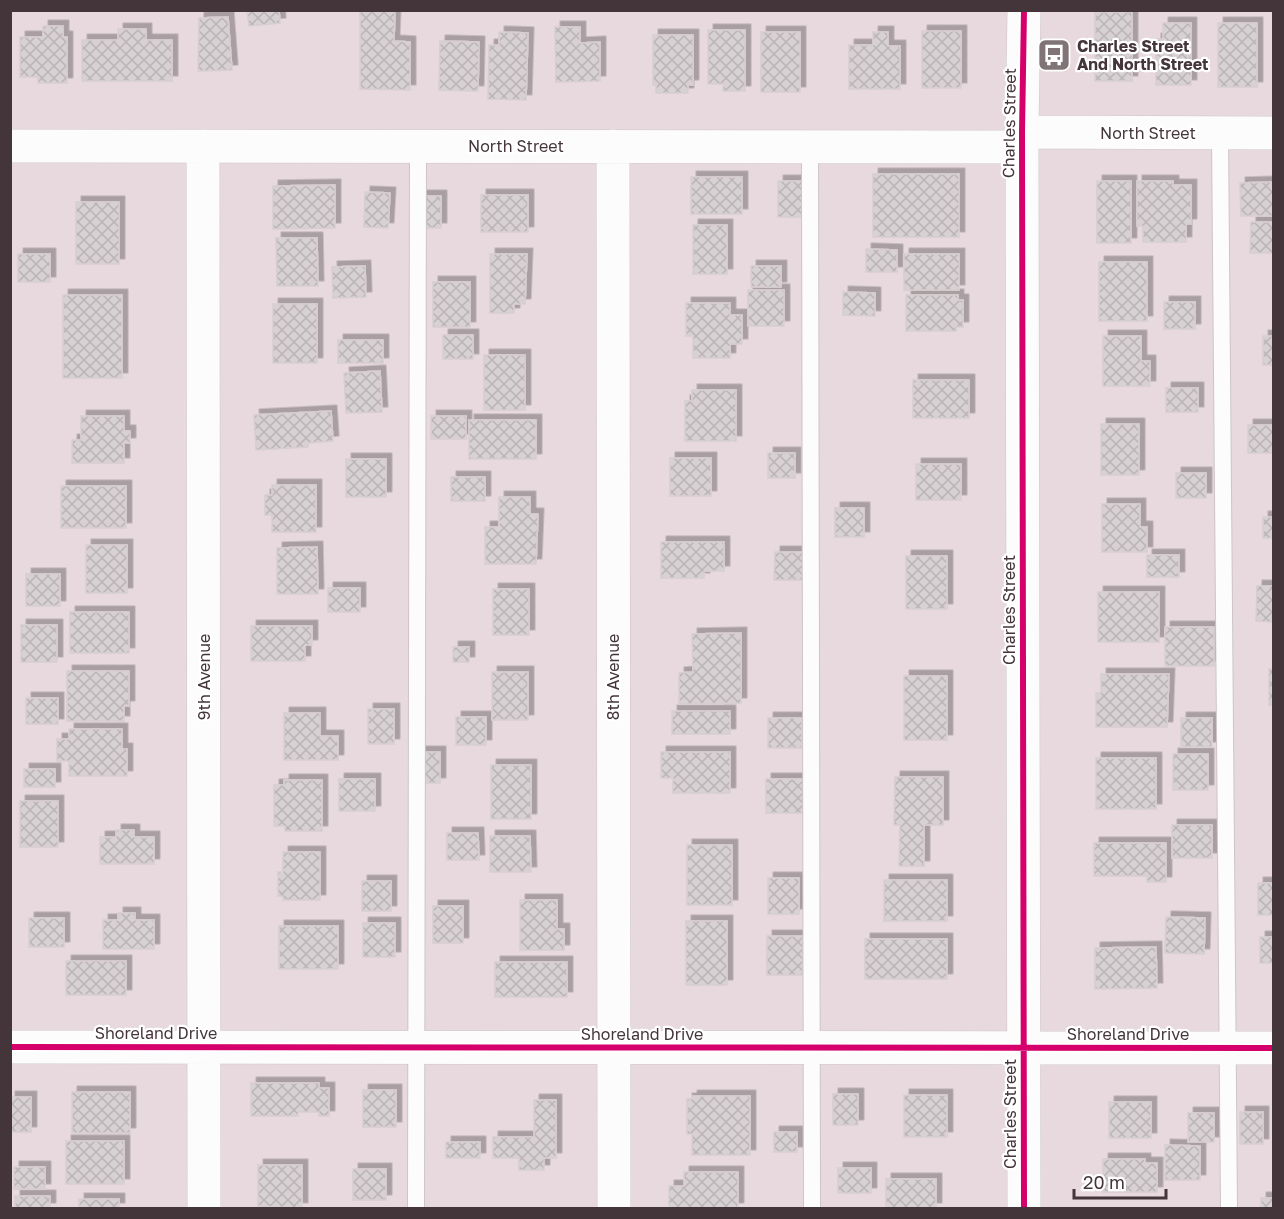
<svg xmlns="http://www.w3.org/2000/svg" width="1284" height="1219" viewBox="0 0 1284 1219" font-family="'Golos Text',sans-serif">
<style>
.residential{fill:#e7d9dd}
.building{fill:url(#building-cross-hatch);stroke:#d7ced0;stroke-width:1.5;filter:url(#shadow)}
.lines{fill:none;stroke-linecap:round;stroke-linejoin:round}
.service-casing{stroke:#cdc5c7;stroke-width:18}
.minor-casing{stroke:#cdc5c7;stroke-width:34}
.service{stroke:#fdfcfc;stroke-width:16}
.minor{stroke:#fdfcfc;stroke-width:33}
.cycleway-casing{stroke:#fff;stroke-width:10}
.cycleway{stroke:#d6006c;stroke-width:6}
.labels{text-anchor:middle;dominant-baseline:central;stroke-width:4.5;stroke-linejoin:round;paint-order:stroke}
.poi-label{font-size:16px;font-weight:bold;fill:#44353a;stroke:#fff;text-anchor:start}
.street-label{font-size:16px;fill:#44353a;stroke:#fff}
</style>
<defs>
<pattern id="building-cross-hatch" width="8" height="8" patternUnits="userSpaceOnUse" patternTransform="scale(1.5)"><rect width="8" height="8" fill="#d8d1d3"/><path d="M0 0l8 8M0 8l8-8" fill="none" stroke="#bbb4b6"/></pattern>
<filter id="shadow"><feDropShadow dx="5.5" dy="-5.5" stdDeviation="0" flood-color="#0004"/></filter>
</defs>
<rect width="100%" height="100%" fill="#efe8e9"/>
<!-- residential -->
<path class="residential" d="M 11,11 L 1273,11 L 1273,1208 L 11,1208 Z"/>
<!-- building -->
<path class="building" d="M 247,10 L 279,10 L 280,23 L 249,26 Z
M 360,10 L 395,10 L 394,41 L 410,42 L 410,90 L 360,89 Z
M 1095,12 L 1132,12 L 1132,81 L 1095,81 Z
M 228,17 L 232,70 L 198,71 L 199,18 Z
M 1163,23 L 1191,23 L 1191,85 L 1156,85 L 1156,39 L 1163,39 Z
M 1218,23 L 1257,23 L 1257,87 L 1218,87 Z
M 43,26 L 63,26 L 63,37 L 67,37 L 67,83 L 38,83 L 38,77 L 20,77 L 20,37 L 43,37 Z
M 555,27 L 580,27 L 580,43 L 600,42 L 600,81 L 556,82 Z
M 118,29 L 146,29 L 146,40 L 172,40 L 172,81 L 82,81 L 82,40 L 118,40 Z
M 708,30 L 745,30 L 745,91 L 723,91 L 723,84 L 708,84 Z
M 922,31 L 961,31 L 961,88 L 922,88 Z
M 499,32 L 528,33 L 526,100 L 488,99 L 489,45 L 499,45 Z
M 761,32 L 800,32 L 800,92 L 761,92 Z
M 873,32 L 888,32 L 888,46 L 900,46 L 900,89 L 849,89 L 849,45 L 873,45 Z
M 653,35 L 693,35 L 693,85 L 688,85 L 688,93 L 656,93 L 656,85 L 653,85 Z
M 440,41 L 479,42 L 478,91 L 439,90 Z
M 873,174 L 959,174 L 959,237 L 873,237 Z
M 691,177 L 742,177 L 742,214 L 691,214 Z
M 778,181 L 802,181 L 802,217 L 778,217 Z
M 1097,181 L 1131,181 L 1131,243 L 1097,243 Z
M 1137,181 L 1173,181 L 1173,185 L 1191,185 L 1191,224 L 1186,224 L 1186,242 L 1143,242 L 1143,226 L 1137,226 Z
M 1274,182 L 1274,216 L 1241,216 L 1240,183 Z
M 335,185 L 335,228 L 273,229 L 273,186 Z
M 365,192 L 390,193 L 388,228 L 364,227 Z
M 481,195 L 528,195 L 528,232 L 481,232 Z
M 420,196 L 441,196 L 441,228 L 420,228 Z
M 76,202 L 119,202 L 119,264 L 76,264 Z
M 1251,222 L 1274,222 L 1274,253 L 1250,253 Z
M 693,225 L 727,225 L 727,274 L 693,274 Z
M 276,238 L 317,238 L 318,286 L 277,286 Z
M 866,249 L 897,250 L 897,272 L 866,272 Z
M 18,254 L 50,254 L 50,282 L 18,282 Z
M 490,254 L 527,254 L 525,304 L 514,304 L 514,313 L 490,313 Z
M 904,254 L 959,254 L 959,290 L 904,290 Z
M 1099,262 L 1147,262 L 1147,321 L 1099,321 Z
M 365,266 L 366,297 L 333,298 L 332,267 Z
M 751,266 L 781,266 L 781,287 L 751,287 Z
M 433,282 L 470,282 L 470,327 L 433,327 Z
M 748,290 L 784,290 L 784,326 L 748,326 Z
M 843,292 L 875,293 L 875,316 L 843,315 Z
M 63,295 L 122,295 L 122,378 L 63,378 Z
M 906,295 L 958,295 L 958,300 L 963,300 L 963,327 L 956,327 L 956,331 L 906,331 Z
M 1164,302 L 1195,302 L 1195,329 L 1164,329 Z
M 686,303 L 730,303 L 730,315 L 742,315 L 742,344 L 730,344 L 730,358 L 693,358 L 693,336 L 686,336 Z
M 273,304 L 317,304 L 317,363 L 273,363 Z
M 443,335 L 473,335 L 473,359 L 443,359 Z
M 1103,336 L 1141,336 L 1141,361 L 1150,361 L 1150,386 L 1103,386 Z
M 1263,336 L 1274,336 L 1274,365 L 1263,365 Z
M 338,340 L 383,340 L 383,363 L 338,363 Z
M 484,355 L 525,355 L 525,410 L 484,410 Z
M 380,371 L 382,412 L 346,413 L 344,373 Z
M 913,380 L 969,380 L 969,418 L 913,418 Z
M 1166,388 L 1198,388 L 1198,412 L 1166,412 Z
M 692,390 L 736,390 L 736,441 L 685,441 L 685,401 L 692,401 Z
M 331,411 L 333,441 L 308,443 L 308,447 L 256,450 L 254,415 Z
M 81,416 L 124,416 L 124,431 L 130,431 L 130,443 L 124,443 L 124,463 L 72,463 L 72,440 L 81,440 Z
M 431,416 L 466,416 L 466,439 L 431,439 Z
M 469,420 L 536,420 L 536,459 L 469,459 Z
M 1101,424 L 1139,424 L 1139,475 L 1101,475 Z
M 1248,425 L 1274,425 L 1274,453 L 1248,453 Z
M 768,453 L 795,453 L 795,478 L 768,478 Z
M 670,458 L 711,458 L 711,496 L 670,496 Z
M 346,459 L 386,459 L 386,497 L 346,497 Z
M 916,464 L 961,464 L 961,500 L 916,500 Z
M 1176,473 L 1206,473 L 1206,498 L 1176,498 Z
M 451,477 L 485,477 L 485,501 L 451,501 Z
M 272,485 L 316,485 L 316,532 L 272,532 L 272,515 L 265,515 L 265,495 L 272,495 Z
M 61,486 L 126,486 L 126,528 L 61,528 Z
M 499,497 L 530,497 L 530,514 L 538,514 L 536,564 L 485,564 L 485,527 L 499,527 Z
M 1102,504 L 1140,504 L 1140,527 L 1147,527 L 1147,552 L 1102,552 Z
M 835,508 L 864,508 L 864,537 L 835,537 Z
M 1263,517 L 1274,517 L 1274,538 L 1263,538 Z
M 661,542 L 724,542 L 724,571 L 704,571 L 704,578 L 661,578 Z
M 86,545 L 127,545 L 127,593 L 86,593 Z
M 317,547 L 318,594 L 277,594 L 277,548 Z
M 775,552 L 805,552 L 804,580 L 774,580 Z
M 1147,555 L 1179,555 L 1179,577 L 1147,577 Z
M 906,556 L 947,556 L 947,609 L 906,609 Z
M 26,574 L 60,574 L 60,606 L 26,606 Z
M 1257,586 L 1274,586 L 1274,622 L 1256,621 Z
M 328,588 L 360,588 L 360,612 L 328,612 Z
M 493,589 L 529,589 L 529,635 L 493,635 Z
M 1098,592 L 1159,592 L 1159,642 L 1098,642 Z
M 70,612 L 129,612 L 129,653 L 70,653 Z
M 21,625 L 57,625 L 57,662 L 21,662 Z
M 251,626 L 312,626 L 312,645 L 305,645 L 305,661 L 251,661 Z
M 1165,627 L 1214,627 L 1214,666 L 1165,666 Z
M 741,633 L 741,703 L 679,704 L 679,673 L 693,672 L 692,634 Z
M 453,647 L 469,647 L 469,662 L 453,662 Z
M 1269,669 L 1274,669 L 1274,705 L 1269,705 Z
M 67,671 L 129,671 L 129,706 L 124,706 L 124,721 L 67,721 Z
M 492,672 L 528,672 L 528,720 L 492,720 Z
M 1101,674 L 1169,674 L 1167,727 L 1096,727 L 1096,693 L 1101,693 Z
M 904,676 L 947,676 L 947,740 L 904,740 Z
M 26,698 L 58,698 L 58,724 L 26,724 Z
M 368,709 L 394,709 L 394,744 L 368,744 Z
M 672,711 L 730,711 L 730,734 L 672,734 Z
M 284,713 L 320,713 L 320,736 L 338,736 L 338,760 L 284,760 Z
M 456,717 L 486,717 L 486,745 L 456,745 Z
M 768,718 L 802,718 L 802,748 L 768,748 Z
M 1181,718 L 1212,718 L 1212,747 L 1181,747 Z
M 69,729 L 122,729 L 122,749 L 127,749 L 127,776 L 69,776 L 69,761 L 57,761 L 57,739 L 69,739 Z
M 418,752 L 440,752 L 440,783 L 418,783 Z
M 661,752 L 730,752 L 730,793 L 673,793 L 673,778 L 661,778 Z
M 1173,754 L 1208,754 L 1208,790 L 1173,790 Z
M 1096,758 L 1156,758 L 1156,809 L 1096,809 Z
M 491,765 L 531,765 L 531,819 L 491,819 Z
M 24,769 L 55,769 L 55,787 L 24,787 Z
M 895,777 L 943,777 L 943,825 L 924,825 L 924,866 L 899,866 L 900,825 L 894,825 Z
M 339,779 L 375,779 L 375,811 L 339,811 Z
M 766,779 L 803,779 L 803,813 L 766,813 Z
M 284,780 L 322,780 L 322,831 L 285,831 L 285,826 L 274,826 L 274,785 L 284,785 Z
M 20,801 L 58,801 L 58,847 L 20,847 Z
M 1172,825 L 1212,825 L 1212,858 L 1172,858 Z
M 116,830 L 134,830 L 134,837 L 154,837 L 154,864 L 100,864 L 100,837 L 116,837 Z
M 447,833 L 478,833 L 479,860 L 447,860 Z
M 490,836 L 530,836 L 531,872 L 490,872 Z
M 1094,843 L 1166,843 L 1166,882 L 1147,882 L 1147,876 L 1094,876 Z
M 687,845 L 732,845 L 732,905 L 687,905 Z
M 283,852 L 320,852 L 320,900 L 283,900 L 283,896 L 278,896 L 278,872 L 283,872 Z
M 768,878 L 799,878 L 799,914 L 768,914 Z
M 884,880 L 947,880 L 947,921 L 884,921 Z
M 362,881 L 391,881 L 391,911 L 362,911 Z
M 1258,883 L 1274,883 L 1274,915 L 1258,915 Z
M 520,900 L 557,900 L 557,929 L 564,929 L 564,950 L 520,950 Z
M 433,906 L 463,906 L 463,943 L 433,943 Z
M 118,913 L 135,913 L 135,920 L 154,920 L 154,949 L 103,949 L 103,920 L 118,920 Z
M 1166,917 L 1205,918 L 1204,954 L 1165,953 Z
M 29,918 L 64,918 L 64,947 L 29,947 Z
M 686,921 L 727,921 L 727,985 L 686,985 Z
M 363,923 L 395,923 L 395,957 L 363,957 Z
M 279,926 L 338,926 L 338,969 L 279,969 Z
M 767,936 L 803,936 L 803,975 L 767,975 Z
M 1260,937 L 1274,937 L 1274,963 L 1260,963 Z
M 865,939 L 947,939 L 947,979 L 865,979 Z
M 1156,947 L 1157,988 L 1095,989 L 1095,948 Z
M 66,961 L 126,961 L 126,995 L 66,995 Z
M 495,962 L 567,962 L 567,997 L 495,997 Z
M 251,1083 L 319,1083 L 319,1088 L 329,1088 L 329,1116 L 319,1116 L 319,1112 L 298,1112 L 298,1116 L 251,1116 Z
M 363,1090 L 396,1090 L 396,1127 L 363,1127 Z
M 72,1092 L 130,1092 L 130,1133 L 72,1133 Z
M 833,1094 L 858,1094 L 858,1125 L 833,1125 Z
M 904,1095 L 947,1095 L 947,1137 L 904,1137 Z
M 692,1096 L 750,1096 L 750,1155 L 692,1155 L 692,1134 L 687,1134 L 687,1099 L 692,1099 Z
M 10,1097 L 31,1097 L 31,1132 L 10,1132 Z
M 534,1100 L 556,1100 L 556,1158 L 544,1158 L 544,1170 L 519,1170 L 519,1158 L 493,1158 L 493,1137 L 534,1137 Z
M 1109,1102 L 1151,1102 L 1151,1138 L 1109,1138 Z
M 1240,1112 L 1263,1112 L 1263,1144 L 1240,1144 Z
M 1188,1113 L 1214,1113 L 1214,1142 L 1188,1142 Z
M 774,1132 L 797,1132 L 797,1152 L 774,1152 Z
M 66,1141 L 124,1141 L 124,1184 L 66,1184 Z
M 446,1142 L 480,1142 L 480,1158 L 446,1158 Z
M 1165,1145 L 1200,1146 L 1200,1180 L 1165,1180 Z
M 1103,1159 L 1145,1159 L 1145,1163 L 1157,1163 L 1157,1192 L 1103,1192 Z
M 258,1165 L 302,1165 L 302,1208 L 258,1206 Z
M 14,1167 L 45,1167 L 45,1189 L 14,1189 Z
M 838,1168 L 871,1168 L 871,1193 L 838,1193 Z
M 353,1169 L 386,1169 L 386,1200 L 353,1200 Z
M 684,1172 L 738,1172 L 738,1208 L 669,1208 L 669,1186 L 684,1186 Z
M 886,1179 L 936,1179 L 936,1208 L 886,1208 Z
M 15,1196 L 50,1196 L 50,1208 L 15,1208 Z
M 1261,1198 L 1274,1198 L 1274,1208 L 1261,1208 Z
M 79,1199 L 119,1199 L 119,1208 L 79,1208 Z"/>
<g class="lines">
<!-- service casing -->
<g class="service-casing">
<path id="service" d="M 1220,134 L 1229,1208
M 810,145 L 812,1208
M 416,1208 L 418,146"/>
</g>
<!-- minor casing -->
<g class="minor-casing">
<path id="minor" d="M 1022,132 L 1274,133
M 10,146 L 1022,147
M 203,146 L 204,1208
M 613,146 L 614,1208
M 10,1047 L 1274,1048
M 1024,1208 L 1022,132 L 1024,10"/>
</g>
<!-- service -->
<use href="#service" class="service"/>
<!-- minor -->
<use href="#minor" class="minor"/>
<!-- cycleway casing -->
<g class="cycleway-casing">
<path id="cycleway" d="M 10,1047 L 1274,1048
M 1024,1208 L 1022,132 L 1024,10"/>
</g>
<!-- cycleway -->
<use href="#cycleway" class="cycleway"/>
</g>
<!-- icons -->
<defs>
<g id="bus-square" transform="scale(1.725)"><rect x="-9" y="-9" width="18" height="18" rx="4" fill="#807477" stroke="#fff"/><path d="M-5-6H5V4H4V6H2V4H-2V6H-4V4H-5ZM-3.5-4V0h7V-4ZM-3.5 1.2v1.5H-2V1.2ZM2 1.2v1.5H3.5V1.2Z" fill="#fff"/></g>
</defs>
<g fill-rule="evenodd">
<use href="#bus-square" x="1054" y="55"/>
</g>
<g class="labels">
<!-- poi labels -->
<g class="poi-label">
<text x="1077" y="46">Charles Street<tspan x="1077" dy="18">And North Street</tspan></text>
</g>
<!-- street labels -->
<g class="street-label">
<text transform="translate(1009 123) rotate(-89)">Charles Street</text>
<text x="1148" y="133">North Street</text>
<text x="516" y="146">North Street</text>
<text transform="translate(1009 610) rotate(-90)">Charles Street</text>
<text transform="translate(204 677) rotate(-90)">9th Avenue</text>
<text transform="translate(613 677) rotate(-90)">8th Avenue</text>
<text x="156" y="1033">Shoreland Drive</text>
<text x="642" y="1034">Shoreland Drive</text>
<text x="1128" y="1034">Shoreland Drive</text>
<text transform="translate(1010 1114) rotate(-90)">Charles Street</text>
</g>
</g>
<!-- border -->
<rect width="1284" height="1219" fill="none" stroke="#44353a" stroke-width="24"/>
<!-- scale -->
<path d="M1074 1189v9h92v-9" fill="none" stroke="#44353a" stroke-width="3"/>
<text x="1083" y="1189" font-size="18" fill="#44353a" stroke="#ffffff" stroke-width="4.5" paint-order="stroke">20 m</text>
</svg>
